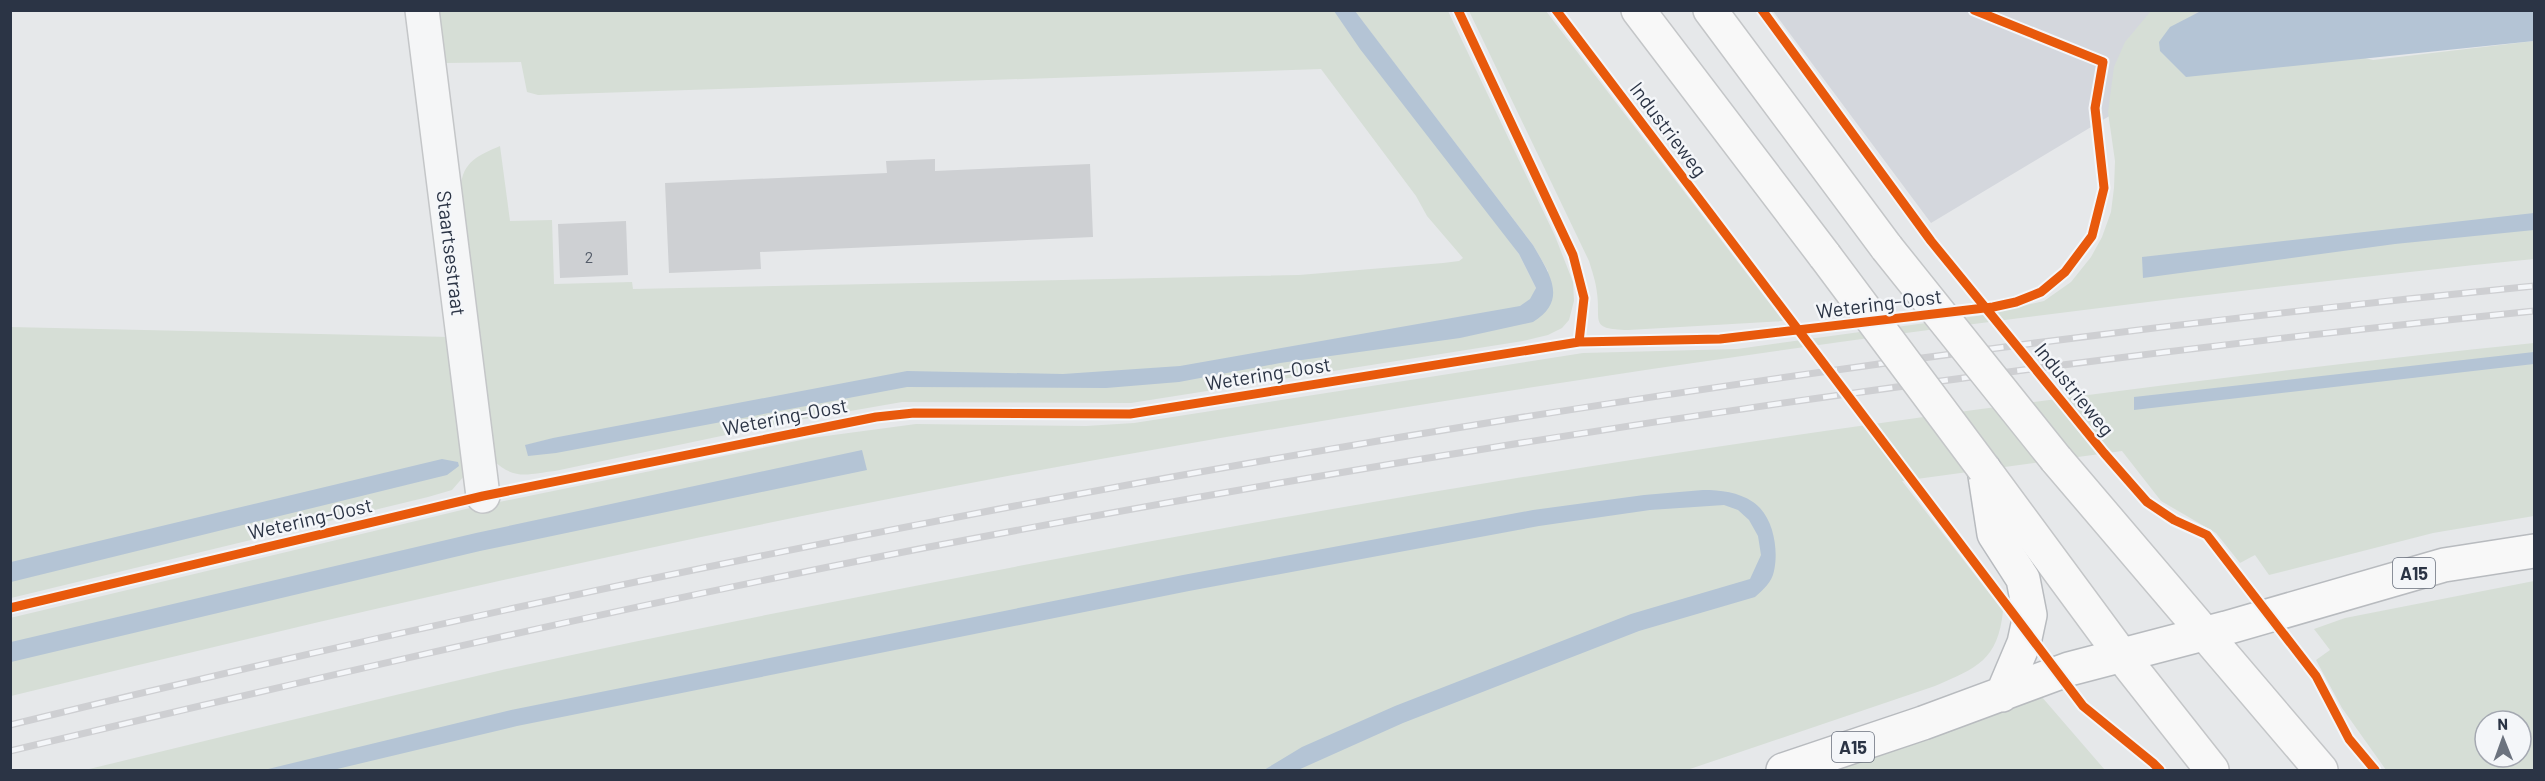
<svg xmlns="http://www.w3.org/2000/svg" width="2545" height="781" viewBox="0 0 2545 781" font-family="Barlow,sans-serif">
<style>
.built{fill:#d4d7dd}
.green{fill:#d6ded6;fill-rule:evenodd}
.water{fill:#b4c4d5}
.building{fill:#ced0d3}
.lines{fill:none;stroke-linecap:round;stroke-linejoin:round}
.street-casing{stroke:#c4c6c8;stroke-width:36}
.secondary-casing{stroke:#c4c6c8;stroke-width:36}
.highway-casing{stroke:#b8bbbf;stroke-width:36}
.street{stroke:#f5f6f7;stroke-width:33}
.secondary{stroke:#f8f8f8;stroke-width:33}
.highway{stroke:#f8f8f8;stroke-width:33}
.rail-casing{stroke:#cecfd2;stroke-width:7}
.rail{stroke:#f4f6f9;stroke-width:4.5;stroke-dasharray:14;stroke-linecap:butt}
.secondary-bridge-casing{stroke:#c4c6c8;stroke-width:36;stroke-linecap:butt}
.secondary-bridge{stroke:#f8f8f8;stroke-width:33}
.cycleway-casing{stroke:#f4f6f9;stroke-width:13}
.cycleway{stroke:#e8590c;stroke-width:9}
.labels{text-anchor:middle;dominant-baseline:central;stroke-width:5;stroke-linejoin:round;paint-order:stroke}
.number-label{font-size:16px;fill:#545c69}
.shield{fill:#f4f6f9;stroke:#676e7b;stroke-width:1.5}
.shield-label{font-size:18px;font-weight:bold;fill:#2b3445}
.street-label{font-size:20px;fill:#2b3445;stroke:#f4f6f9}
</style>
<rect width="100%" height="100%" fill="#e6e8ea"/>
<!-- built -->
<path class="built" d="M 2534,10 L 2534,32 L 2191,67 L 1931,223 L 1773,11 Z"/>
<!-- green -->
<path class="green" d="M 438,11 L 1448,11 L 1555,236 L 1573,282 L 1574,301 L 1569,320 L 1562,328 L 1548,335 L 1523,341 L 1131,403 L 902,402 L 793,421 L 555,471 C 528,474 514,481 492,459 L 461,187 C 462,162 479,155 500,146 L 510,221 L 552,220 L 554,284 L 632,282 L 633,289 L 1299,275 L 1443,263 L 1459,261 L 1463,258 L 1427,216 L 1416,196 L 1321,69 L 538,95 L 527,92 L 521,62 L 444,63 ZM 1360,18 L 1533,245 L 1548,271 L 1531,299 L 1536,288 L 1519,254 Z
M 1469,11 L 1546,11 L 1783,321 L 1628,330 C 1589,329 1601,322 1597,293 C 1596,282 1592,271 1589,261 Z
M 2151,11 L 2201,11 L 2192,14 L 2373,60 L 2534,41 L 2534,259 C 2077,305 1622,368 1169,447 C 780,514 394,602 11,696 L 10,618 L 470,508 L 811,438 L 916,424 L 1086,426 L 1134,423 L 1583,353 L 1737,349 L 1984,315 L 2044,301 L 2071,282 L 2091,257 L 2102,237 L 2111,212 L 2114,188 L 2115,161 L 2108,112 L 2114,67 L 2125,42 Z
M 10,327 L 450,337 L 465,475 L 452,490 L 428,497 L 11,598 Z
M 2534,343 L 2534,516 L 2433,533 L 2269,575 L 2255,555 L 2240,563 L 2216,533 L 2161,501 L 2122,451 L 1902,481 L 2003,611 C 1998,660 1977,668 1935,686 L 1687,770 L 85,770 C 222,737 360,703 498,671 C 661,635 825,603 988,572 C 1500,473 2016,397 2534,343 Z
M 2534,581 L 2534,770 L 2386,770 L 2342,708 L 2316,660 L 2330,650 L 2314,629 L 2345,618 ZM 2485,721 L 2521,721 L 2521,757 L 2485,757 Z
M 2041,696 L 2105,770 L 1816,770 Z"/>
<!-- water -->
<path class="water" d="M 1334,11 L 1355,11 L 1533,245 C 1549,273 1569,300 1533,322 L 1460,338 L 1280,363 L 1179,382 L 1106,388 L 907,387 L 556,453 L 528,456 L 525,445 L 553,438 L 907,371 L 1063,374 L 1180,366 L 1520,306 L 1530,299 L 1536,288 L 1519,254 L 1360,49 Z
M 2201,11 L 2534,11 L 2534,41 L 2186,77 L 2160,51 L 2159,42 L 2170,27 Z
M 2534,213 L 2534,230 L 2395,244 L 2143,278 L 2142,257 Z
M 2534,352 L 2534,364 L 2134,410 L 2134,397 Z
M 862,450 L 867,470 L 480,551 L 11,662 L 11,642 L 476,533 Z
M 442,459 L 458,462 L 459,466 L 447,475 L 11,582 L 11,562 Z
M 1703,490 C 1721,490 1738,492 1753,502 C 1773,515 1779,549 1774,571 C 1772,582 1763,590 1755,597 L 1639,631 L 1403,723 L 1298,770 L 1264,770 L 1302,747 L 1395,706 L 1631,614 L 1750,579 L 1761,555 L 1758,536 L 1749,520 L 1738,510 L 1724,505 L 1650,510 L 1539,526 L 1189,591 L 517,726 L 333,770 L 264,770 L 511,710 L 1183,575 L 1533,510 L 1644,495 Z"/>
<!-- building -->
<path class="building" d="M 935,159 L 935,171 L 1090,164 L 1093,237 L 760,252 L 761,269 L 669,273 L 665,183 L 887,173 L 886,161 Z
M 626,221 L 628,275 L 560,278 L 558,224 Z"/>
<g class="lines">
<!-- street casing -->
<g class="street-casing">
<path id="street" d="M 422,10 L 483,496"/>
</g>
<!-- secondary casing -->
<g class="secondary-casing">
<path id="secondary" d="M 1638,10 L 1825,256
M 1710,10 L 1887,248
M 2056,459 L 2321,770
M 1984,469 L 2122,656 L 2212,770"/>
</g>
<!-- highway casing -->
<g class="highway-casing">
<path id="highway" d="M 1984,469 L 1994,534 L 2023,579 L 2030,615 L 2024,643 L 2002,695
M 1783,770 L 1923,723 L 2069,669 L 2226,628 L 2444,565 L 2534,551"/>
</g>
<!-- street -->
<use href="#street" class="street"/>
<!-- secondary -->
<use href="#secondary" class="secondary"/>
<!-- highway -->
<use href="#highway" class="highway"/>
<!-- rail casing -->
<g class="rail-casing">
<path id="rail" d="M 10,725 C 840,521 1684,370 2534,286
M 10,751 C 316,678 621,607 929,547 C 1460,445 1996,365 2534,311"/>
</g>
<!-- rail -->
<use href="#rail" class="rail"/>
<!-- secondary-bridge casing -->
<g class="secondary-bridge-casing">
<path id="secondary-bridge" d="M 1887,248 L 2056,459
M 1825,256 L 1984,469"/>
</g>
<!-- secondary-bridge -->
<use href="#secondary-bridge" class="secondary-bridge"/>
<!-- cycleway casing -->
<g class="cycleway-casing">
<path id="cycleway" d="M 1458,10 L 1573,255 L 1584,298 L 1579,342
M 1556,10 L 2083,706 L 2153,763 L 2160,770
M 1762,10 L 1931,241 L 2104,453 L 2147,502 L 2174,520 L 2207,535 L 2316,676 L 2349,739 L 2375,770
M 10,608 L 483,496 L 876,417 L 914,413 L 1130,414 L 1579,342 L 1720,339 L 1993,307 L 2016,302 L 2041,292 L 2065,272 L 2092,236 L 2104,188 L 2095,108 L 2103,62 L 1974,10"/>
</g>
<!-- cycleway -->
<use href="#cycleway" class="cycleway"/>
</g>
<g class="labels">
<!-- number labels -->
<g class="number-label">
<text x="589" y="256">2</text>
</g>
<!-- shield labels -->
<g class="shield">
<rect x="2393" y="558" width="42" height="30" rx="4.5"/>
<rect x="1832" y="732" width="42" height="30" rx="4.5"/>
</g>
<g class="shield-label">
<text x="2414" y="573">A15</text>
<text x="1853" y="747">A15</text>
</g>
<!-- street labels -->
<g class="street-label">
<text transform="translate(1669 129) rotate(53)">Industrieweg</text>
<text transform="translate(452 253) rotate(83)">Staartsestraat</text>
<text transform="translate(1879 303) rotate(-7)">Wetering-Oost</text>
<text transform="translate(1268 373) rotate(-9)">Wetering-Oost</text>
<text transform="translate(2075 389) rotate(51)">Industrieweg</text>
<text transform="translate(785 416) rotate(-11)">Wetering-Oost</text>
<text transform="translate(310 518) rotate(-13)">Wetering-Oost</text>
</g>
</g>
<!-- border -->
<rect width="2545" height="781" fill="none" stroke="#2b3445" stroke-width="24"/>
<!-- north arrow -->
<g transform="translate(2503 739) rotate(359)"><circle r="28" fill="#f4f6f9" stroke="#a4a8b1" stroke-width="1.5"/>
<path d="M0-4.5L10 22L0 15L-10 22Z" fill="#6c737f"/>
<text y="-9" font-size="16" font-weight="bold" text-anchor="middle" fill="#2b3445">N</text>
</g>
</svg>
